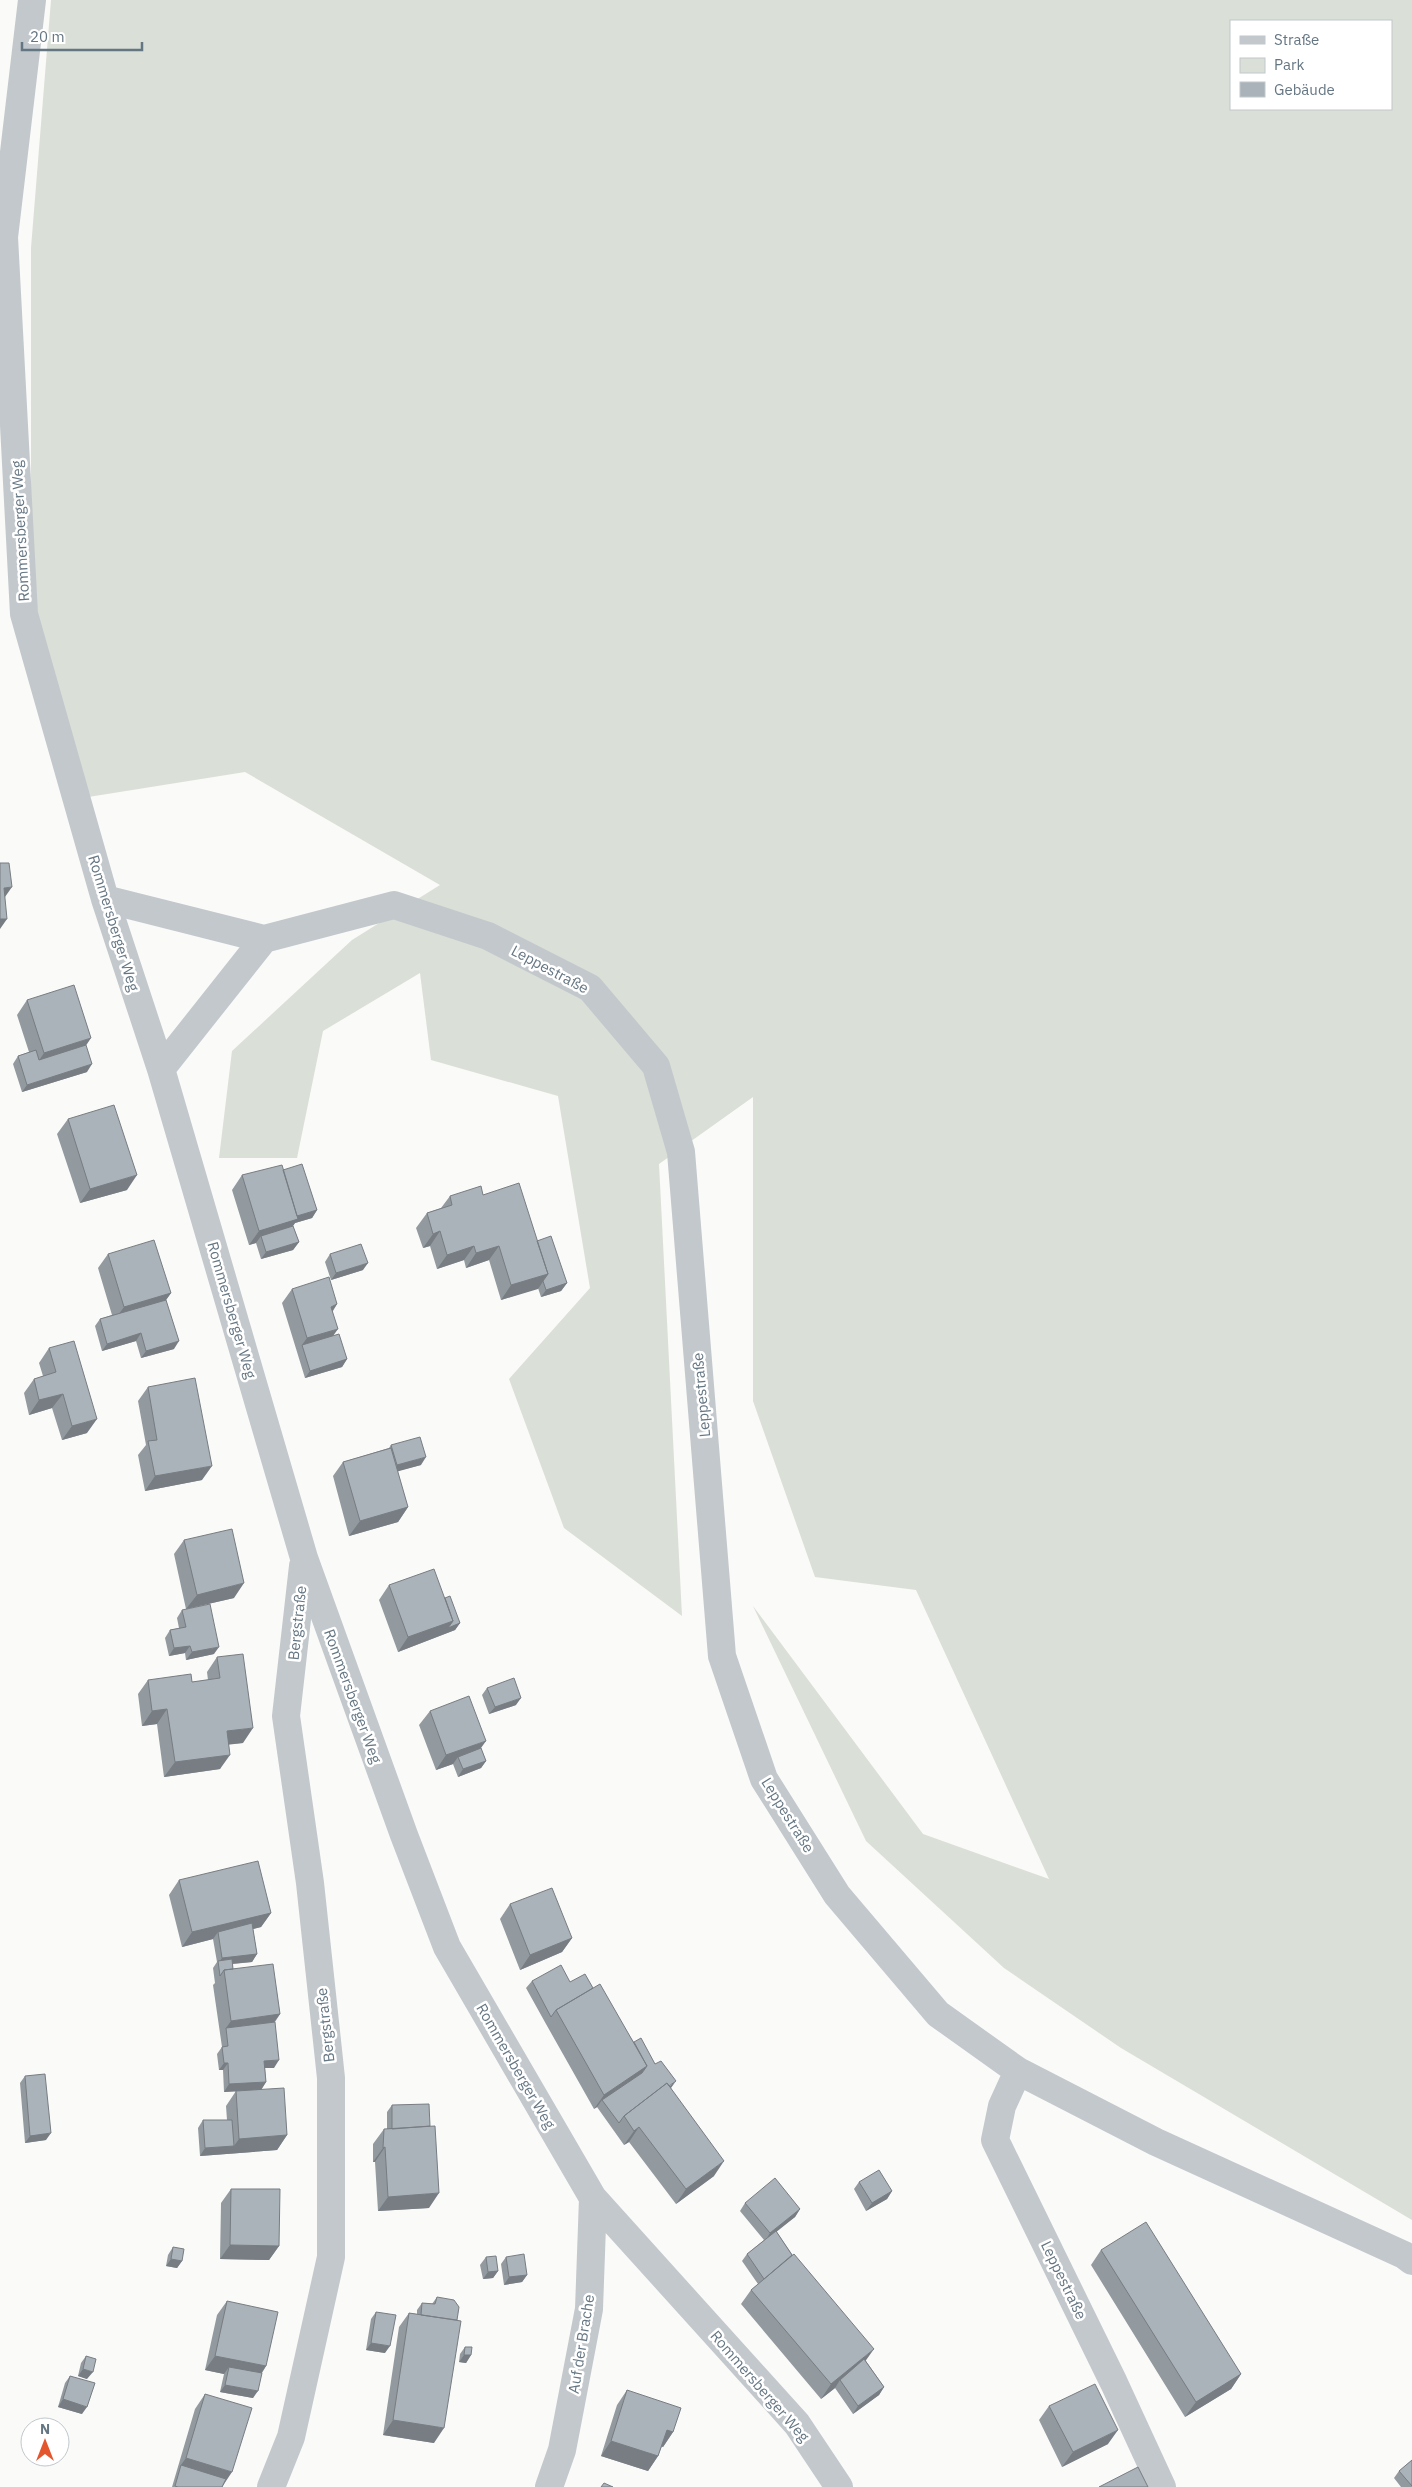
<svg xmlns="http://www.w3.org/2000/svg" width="1412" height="2487" viewBox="0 0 1412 2487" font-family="'IBM Plex Sans',sans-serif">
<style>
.green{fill:#dadfd7;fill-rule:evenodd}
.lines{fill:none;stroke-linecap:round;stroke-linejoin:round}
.minor{stroke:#c3c8cc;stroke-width:28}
.wall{fill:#929a9f}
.shaded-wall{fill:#777d82}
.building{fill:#aab3b9;stroke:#777d82}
.labels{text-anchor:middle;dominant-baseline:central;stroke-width:5;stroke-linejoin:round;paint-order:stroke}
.street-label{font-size:15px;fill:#657683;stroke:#fff}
</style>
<rect width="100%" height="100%" fill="#fafaf8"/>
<!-- green -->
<path class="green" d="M 51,0 L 1412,0 L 1412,2220 L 1121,2048 L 1004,1968 L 866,1841 L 753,1606 L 923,1834 L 1049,1879 L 916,1590 L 815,1577 L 753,1401 L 753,1097 L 659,1164 L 682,1616 L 564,1528 L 509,1379 L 590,1288 L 558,1096 L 431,1060 L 420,973 L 323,1031 L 297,1158 L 219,1158 L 232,1051 L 352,940 L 440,885 L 245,772 L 82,798 L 31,608 L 31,248 ZM 1231,21 L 1391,21 L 1391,109 L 1231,109 Z"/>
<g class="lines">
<!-- minor -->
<path class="minor" d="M 32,0 L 4,237 L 24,614 L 105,899 L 161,1069 L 304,1558 L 404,1835 L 447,1947 L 593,2198 L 797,2424 L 839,2487
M 105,899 L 264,939 L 394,905 L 488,936 L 590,988 L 656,1066 L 681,1152 L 722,1656 L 764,1779 L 837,1895 L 938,2014 L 1018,2071 L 1156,2142 L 1404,2255 L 1412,2261
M 161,1069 L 264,939
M 1018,2071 L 1002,2106 L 995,2140 L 1114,2383 L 1162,2487
M 271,2487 L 291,2437 L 331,2257 L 331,2078 L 310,1883 L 286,1716 L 303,1566
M 549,2487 L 562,2450 L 589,2309 L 593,2198"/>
</g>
<!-- wall -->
<path class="wall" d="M 27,1000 L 86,1046 L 87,1072 L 22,1092 L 13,1064 L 18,1056 L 29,1052 L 17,1015 Z
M 68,1119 L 127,1190 L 80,1203 L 57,1134 Z
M 283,1170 L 317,1210 L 312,1218 L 295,1223 L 293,1226 L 299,1242 L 293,1250 L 261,1259 L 256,1243 L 249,1245 L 232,1190 L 242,1175 Z
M 483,1195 L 537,1241 L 567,1283 L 561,1291 L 541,1297 L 538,1288 L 501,1300 L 489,1260 L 466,1268 L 464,1260 L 437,1269 L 430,1246 L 423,1248 L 416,1228 L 427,1213 L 441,1208 L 450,1196 Z
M 108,1254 L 171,1293 L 166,1300 L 174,1349 L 141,1358 L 136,1341 L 102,1351 L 95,1326 L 100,1319 L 112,1315 L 98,1268 Z
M 330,1254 L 363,1270 L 331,1280 L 325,1262 Z
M 292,1289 L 337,1304 L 333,1311 L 333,1336 L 347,1359 L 342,1367 L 305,1378 L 282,1303 Z
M 49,1348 L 87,1433 L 62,1440 L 52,1408 L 29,1415 L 24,1393 L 34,1379 L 43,1376 L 39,1363 Z
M 148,1387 L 202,1480 L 145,1491 L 138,1455 L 146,1445 L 138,1401 Z
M 391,1445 L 421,1465 L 397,1471 L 408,1507 L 398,1522 L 349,1536 L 333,1476 L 343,1462 L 389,1448 Z
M 184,1540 L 234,1598 L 186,1609 L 174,1554 Z
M 389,1585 L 445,1598 L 460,1623 L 455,1630 L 398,1652 L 379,1600 Z
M 182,1610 L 214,1654 L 186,1660 L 185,1653 L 169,1656 L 165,1638 L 170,1630 L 179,1628 L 177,1618 Z
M 217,1657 L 243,1743 L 229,1744 L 220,1769 L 164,1777 L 157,1724 L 142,1726 L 138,1694 L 148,1680 L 192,1682 L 208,1680 L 207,1672 Z
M 487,1688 L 516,1705 L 489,1714 L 482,1695 Z
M 430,1711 L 481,1748 L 486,1761 L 481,1768 L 458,1777 L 453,1764 L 436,1770 L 419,1725 Z
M 179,1880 L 271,1913 L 261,1927 L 253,1929 L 257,1954 L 252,1962 L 233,1964 L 233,1969 L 280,2014 L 275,2022 L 274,2068 L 265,2068 L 266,2082 L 261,2090 L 287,2135 L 277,2150 L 200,2156 L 198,2128 L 203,2120 L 227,2120 L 226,2106 L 236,2091 L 250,2090 L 224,2092 L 223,2070 L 219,2070 L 217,2054 L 222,2047 L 213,1985 L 215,1983 L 213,1968 L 217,1962 L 213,1939 L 182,1947 L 169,1895 Z
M 510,1904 L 572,1938 L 562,1952 L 520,1970 L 500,1919 Z
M 532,1981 L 570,1982 L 593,1988 L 634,2042 L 655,2064 L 671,2088 L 714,2176 L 676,2204 L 629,2142 L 624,2145 L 597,2107 L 594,2109 L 546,2024 L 526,1988 Z
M 25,2076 L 46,2140 L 25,2143 L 20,2083 Z
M 392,2105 L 429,2208 L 378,2211 L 375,2162 L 373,2162 L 373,2144 L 384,2129 L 387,2129 L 387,2112 Z
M 859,2182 L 892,2191 L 887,2199 L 866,2211 L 854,2189 Z
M 231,2189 L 279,2246 L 269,2260 L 220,2259 L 221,2203 Z
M 745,2203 L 800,2209 L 795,2217 L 776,2231 L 884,2387 L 879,2395 L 853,2414 L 835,2388 L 821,2399 L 741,2304 L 751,2290 L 758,2284 L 742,2261 L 747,2254 L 764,2240 L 740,2211 Z
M 173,2247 L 182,2261 L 177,2268 L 166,2266 L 168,2255 Z
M 1101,2250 L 1241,2374 L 1231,2389 L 1185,2417 L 1091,2265 Z
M 486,2257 L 498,2271 L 493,2278 L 483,2279 L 480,2265 Z
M 506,2257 L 527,2275 L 522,2282 L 504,2285 L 501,2264 Z
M 437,2297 L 434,2443 L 383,2435 L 399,2327 L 409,2313 L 417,2314 L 417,2310 L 422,2303 L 432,2304 Z
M 227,2301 L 266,2366 L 262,2373 L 253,2398 L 220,2392 L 224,2374 L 205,2370 L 217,2315 Z
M 376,2312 L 385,2353 L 366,2350 L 371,2319 Z
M 465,2347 L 471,2355 L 466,2363 L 459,2362 L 460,2354 Z
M 86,2356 L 87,2379 L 78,2376 L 81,2363 Z
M 70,2376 L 82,2414 L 58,2407 L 65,2383 Z
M 627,2390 L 673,2432 L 663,2447 L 662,2446 L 658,2456 L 648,2471 L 601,2456 L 617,2405 Z
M 205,2394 L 224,2484 L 222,2487 L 172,2487 L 195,2409 Z
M 1049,2406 L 1108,2444 L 1062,2467 L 1039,2420 Z
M 1412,2460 L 1412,2487 L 1401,2487 L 1394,2478 L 1399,2471 Z"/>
<!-- shaded-wall -->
<path class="shaded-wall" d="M 12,887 L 0,904 L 4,888 Z
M 0,919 L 7,919 L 0,929 Z
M 91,1038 L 81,1053 L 34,1068 L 44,1053 Z
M 92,1064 L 87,1072 L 22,1092 L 27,1085 Z
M 137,1175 L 127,1190 L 80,1203 L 90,1189 Z
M 317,1210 L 312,1218 L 295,1223 L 288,1233 L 261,1236 L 256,1243 L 249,1245 L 259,1231 L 291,1218 Z
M 440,1231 L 430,1246 L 423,1248 L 433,1234 Z
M 299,1242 L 293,1250 L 261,1259 L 266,1252 Z
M 474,1246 L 464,1260 L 437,1269 L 447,1255 Z
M 499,1246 L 489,1260 L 466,1268 L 476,1253 Z
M 368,1263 L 363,1270 L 331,1280 L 336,1273 Z
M 548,1274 L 538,1289 L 501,1300 L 511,1285 Z
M 567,1283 L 561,1291 L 541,1297 L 546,1290 Z
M 171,1293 L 161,1307 L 114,1321 L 124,1307 Z
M 337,1304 L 327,1319 L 331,1307 Z
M 338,1329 L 328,1343 L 302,1345 L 307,1338 Z
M 141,1333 L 136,1341 L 102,1351 L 107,1344 Z
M 179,1341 L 174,1349 L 141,1358 L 146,1351 Z
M 347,1359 L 342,1367 L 305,1378 L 310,1371 Z
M 63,1394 L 52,1408 L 29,1415 L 39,1400 Z
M 97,1419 L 87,1433 L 62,1440 L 72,1426 Z
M 426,1457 L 421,1465 L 392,1473 L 397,1465 Z
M 212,1466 L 202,1480 L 145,1491 L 155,1476 Z
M 408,1507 L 398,1522 L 349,1536 L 360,1521 Z
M 244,1583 L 234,1598 L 186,1609 L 197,1595 Z
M 453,1621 L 460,1623 L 455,1630 L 398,1652 L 408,1637 Z
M 190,1646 L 185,1653 L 169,1656 L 174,1648 Z
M 219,1647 L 214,1654 L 186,1660 L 192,1652 Z
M 521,1698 L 516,1705 L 489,1714 L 495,1707 Z
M 167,1709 L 157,1724 L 142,1726 L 152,1711 Z
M 253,1728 L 243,1743 L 217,1746 L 227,1731 Z
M 486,1741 L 476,1755 L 458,1757 L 453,1764 L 436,1770 L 446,1755 Z
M 230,1755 L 220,1769 L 164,1777 L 175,1762 Z
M 486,1761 L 481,1768 L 458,1777 L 463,1769 Z
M 271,1913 L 261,1927 L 219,1938 L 218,1932 L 213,1939 L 182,1947 L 192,1932 Z
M 572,1938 L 562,1952 L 520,1970 L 530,1955 Z
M 257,1954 L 252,1962 L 218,1965 L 218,1964 L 222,1958 Z
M 280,2014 L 269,2029 L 226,2028 L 231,2021 Z
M 279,2060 L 274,2068 L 259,2068 L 264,2061 Z
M 224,2063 L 228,2063 L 223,2070 L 219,2070 Z
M 647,2066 L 637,2080 L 602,2100 L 597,2107 L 594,2109 L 604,2095 Z
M 676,2081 L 671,2088 L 627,2121 Z
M 266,2082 L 261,2090 L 224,2092 L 229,2084 Z
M 639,2127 L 629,2142 L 624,2145 L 634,2131 Z
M 51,2133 L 46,2140 L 25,2143 L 30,2136 Z
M 287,2135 L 277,2150 L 200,2156 L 205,2148 L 234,2146 L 239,2139 Z
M 385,2147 L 375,2162 L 373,2162 L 383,2148 Z
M 724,2161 L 714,2176 L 676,2204 L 686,2189 Z
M 892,2191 L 887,2199 L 866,2211 L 872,2203 Z
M 439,2193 L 429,2208 L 378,2211 L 388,2197 Z
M 800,2209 L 795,2217 L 765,2241 L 770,2233 Z
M 230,2245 L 279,2246 L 269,2260 L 220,2259 Z
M 171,2259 L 182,2261 L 177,2268 L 166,2266 Z
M 498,2271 L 493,2278 L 483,2279 L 488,2272 Z
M 527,2275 L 522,2282 L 504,2285 L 509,2277 Z
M 371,2343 L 390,2346 L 385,2353 L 366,2350 Z
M 874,2349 L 864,2363 L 840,2380 L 835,2388 L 821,2399 L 831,2384 Z
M 464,2355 L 471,2355 L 466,2363 L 459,2362 Z
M 215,2356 L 266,2366 L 256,2381 L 229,2367 L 224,2374 L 205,2370 Z
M 83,2369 L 93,2372 L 87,2379 L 78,2376 Z
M 1241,2374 L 1231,2389 L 1185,2417 L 1196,2402 Z
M 225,2385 L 258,2391 L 253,2398 L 220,2392 Z
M 884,2387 L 879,2395 L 853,2414 L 858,2406 Z
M 63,2399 L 87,2407 L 82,2414 L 58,2407 Z
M 393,2420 L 444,2428 L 434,2443 L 383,2435 Z
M 667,2430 L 673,2432 L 663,2447 L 657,2445 Z
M 1118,2430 L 1108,2444 L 1062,2467 L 1073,2452 Z
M 611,2441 L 658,2456 L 648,2471 L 601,2456 Z
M 186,2458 L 232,2472 L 222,2487 L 181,2465 Z"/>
<!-- building -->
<path class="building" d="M 0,863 L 9,863 L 12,887 L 4,888 L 7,919 L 0,919 Z
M 74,985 L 91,1038 L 44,1053 L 27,1000 Z
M 86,1045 L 92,1064 L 27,1085 L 18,1056 L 36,1050 L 39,1060 Z
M 114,1105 L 137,1175 L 90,1189 L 68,1119 Z
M 302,1164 L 317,1210 L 297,1216 L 283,1170 Z
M 282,1165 L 298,1219 L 259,1231 L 242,1175 Z
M 519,1183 L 548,1274 L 511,1285 L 499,1246 L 476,1253 L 474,1246 L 447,1255 L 440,1231 L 433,1234 L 427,1213 L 452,1205 L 450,1196 L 481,1186 L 483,1195 Z
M 293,1226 L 299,1242 L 266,1252 L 261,1236 Z
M 551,1236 L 567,1283 L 546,1290 L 543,1281 L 548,1274 L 537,1241 Z
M 154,1240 L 171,1293 L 124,1307 L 108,1254 Z
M 361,1244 L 368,1263 L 336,1273 L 330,1254 Z
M 329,1277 L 337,1304 L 331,1307 L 338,1329 L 307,1338 L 292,1289 Z
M 166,1300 L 179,1341 L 146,1351 L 141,1333 L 107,1344 L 100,1319 Z
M 339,1334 L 347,1359 L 310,1371 L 302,1345 Z
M 74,1341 L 97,1419 L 72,1426 L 63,1394 L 39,1400 L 34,1379 L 56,1372 L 49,1348 Z
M 195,1378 L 212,1466 L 155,1476 L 148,1441 L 157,1440 L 148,1387 Z
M 420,1437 L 426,1457 L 397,1465 L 391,1445 Z
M 391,1448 L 408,1507 L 360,1521 L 343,1462 Z
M 232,1529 L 244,1583 L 197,1595 L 184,1540 Z
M 434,1569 L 453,1621 L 408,1637 L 389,1585 Z
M 450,1596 L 460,1623 L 448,1628 L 453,1621 L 445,1598 Z
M 210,1604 L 219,1647 L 192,1652 L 190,1646 L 174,1648 L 170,1630 L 186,1627 L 182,1610 Z
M 243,1654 L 253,1728 L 227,1731 L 230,1755 L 175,1762 L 167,1709 L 152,1711 L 148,1680 L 191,1674 L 192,1682 L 220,1678 L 217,1657 Z
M 514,1678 L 521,1698 L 495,1707 L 487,1688 Z
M 469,1696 L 486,1741 L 446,1755 L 430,1711 Z
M 481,1748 L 486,1761 L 463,1769 L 458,1757 Z
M 258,1861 L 271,1913 L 192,1932 L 179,1880 Z
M 552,1888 L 572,1938 L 530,1955 L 510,1904 Z
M 252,1923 L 257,1954 L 222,1958 L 218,1932 Z
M 232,1959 L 233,1969 L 224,1970 L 220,1976 L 218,1961 Z
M 273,1964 L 280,2014 L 231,2021 L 224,1970 Z
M 561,1965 L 570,1982 L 585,1974 L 593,1988 L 556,2010 L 551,2017 L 532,1981 Z
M 600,1984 L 647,2066 L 604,2095 L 556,2010 Z
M 275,2022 L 279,2060 L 264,2061 L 266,2082 L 229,2084 L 228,2063 L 224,2063 L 222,2047 L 228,2046 L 226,2028 Z
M 641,2038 L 655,2064 L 661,2061 L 676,2081 L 669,2086 L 667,2083 L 624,2116 L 619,2123 L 602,2100 L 642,2073 L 647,2066 L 634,2042 Z
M 45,2074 L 51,2133 L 30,2136 L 25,2076 Z
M 667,2083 L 724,2161 L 686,2189 L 639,2127 L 634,2131 L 624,2116 Z
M 284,2088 L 287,2135 L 239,2139 L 236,2091 Z
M 429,2104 L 430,2126 L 392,2129 L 392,2105 Z
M 203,2120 L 232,2120 L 234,2146 L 205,2148 Z
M 435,2126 L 439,2193 L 388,2197 L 385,2147 L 383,2148 L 384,2129 Z
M 879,2170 L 892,2191 L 872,2203 L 859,2182 Z
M 775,2178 L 800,2209 L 770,2233 L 745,2203 Z
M 231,2189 L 280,2189 L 279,2246 L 230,2245 Z
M 1146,2222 L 1241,2374 L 1196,2402 L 1101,2250 Z
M 776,2231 L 792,2255 L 764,2279 L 747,2254 Z
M 173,2247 L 184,2249 L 182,2261 L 171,2259 Z
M 524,2254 L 527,2275 L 509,2277 L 506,2257 Z
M 794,2254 L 874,2349 L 831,2384 L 751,2290 Z
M 496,2256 L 498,2271 L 488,2272 L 486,2257 Z
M 437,2297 L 454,2300 L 459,2307 L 457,2320 L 421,2315 L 422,2303 L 435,2304 Z
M 227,2301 L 278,2312 L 266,2366 L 215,2356 Z
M 376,2312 L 396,2315 L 390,2346 L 371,2343 Z
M 409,2313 L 461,2321 L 444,2428 L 393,2420 Z
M 465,2347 L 472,2347 L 471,2355 L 464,2355 Z
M 86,2356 L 96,2359 L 93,2372 L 83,2369 Z
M 864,2359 L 884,2387 L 858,2406 L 840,2380 Z
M 229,2367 L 262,2373 L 258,2391 L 225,2385 Z
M 70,2376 L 95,2383 L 87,2407 L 63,2399 Z
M 1095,2384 L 1118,2430 L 1073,2452 L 1049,2406 Z
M 627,2390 L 681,2408 L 673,2432 L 667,2430 L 658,2456 L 611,2441 Z
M 205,2394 L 252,2408 L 232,2472 L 186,2458 Z
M 1412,2460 L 1412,2486 L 1399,2471 Z
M 181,2465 L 226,2479 L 222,2487 L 178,2487 L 175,2486 Z
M 1138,2467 L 1148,2487 L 1099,2487 Z
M 604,2483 L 613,2487 L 601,2487 Z"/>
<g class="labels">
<!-- street labels -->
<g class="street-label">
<text transform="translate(20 531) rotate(-93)">Rommersberger Weg</text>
<text transform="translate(114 923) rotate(73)">Rommersberger Weg</text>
<text transform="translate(550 969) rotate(28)">Leppestraße</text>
<text transform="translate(232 1310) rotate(74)">Rommersberger Weg</text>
<text transform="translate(701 1395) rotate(-95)">Leppestraße</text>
<text transform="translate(297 1623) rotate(-84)">Bergstraße</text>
<text transform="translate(353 1696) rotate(70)">Rommersberger Weg</text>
<text transform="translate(788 1815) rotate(58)">Leppestraße</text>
<text transform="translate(325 2025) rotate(-96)">Bergstraße</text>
<text transform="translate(516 2066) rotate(60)">Rommersberger Weg</text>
<text transform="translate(1064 2280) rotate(64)">Leppestraße</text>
<text transform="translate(581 2344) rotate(-81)">Auf der Brache</text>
<text transform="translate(760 2386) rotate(49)">Rommersberger Weg</text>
</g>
</g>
<!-- legend -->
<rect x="1230" y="20" width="162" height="90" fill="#ffffff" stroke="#c1c8cd"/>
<rect x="1240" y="36" width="25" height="8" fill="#c3c8cc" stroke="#c1c8cd"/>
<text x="1274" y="45" font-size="15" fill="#657683">Straße</text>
<rect x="1240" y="58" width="25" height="15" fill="#dadfd7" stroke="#c1c8cd"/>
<text x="1274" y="70" font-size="15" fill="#657683">Park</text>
<rect x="1240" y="82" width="25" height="15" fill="#aab3b9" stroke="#c1c8cd"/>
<text x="1274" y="95" font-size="15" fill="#657683">Gebäude</text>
<!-- north arrow -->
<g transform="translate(45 2442)"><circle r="24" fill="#ffffff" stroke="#c1c8cd"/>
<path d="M0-4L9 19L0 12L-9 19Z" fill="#e4572e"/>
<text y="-8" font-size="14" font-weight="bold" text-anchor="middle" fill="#657683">N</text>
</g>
<!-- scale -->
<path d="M22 42v8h120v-8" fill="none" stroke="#657683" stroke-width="2.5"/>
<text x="30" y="42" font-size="15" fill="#657683" stroke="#ffffff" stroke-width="4" paint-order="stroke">20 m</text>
</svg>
